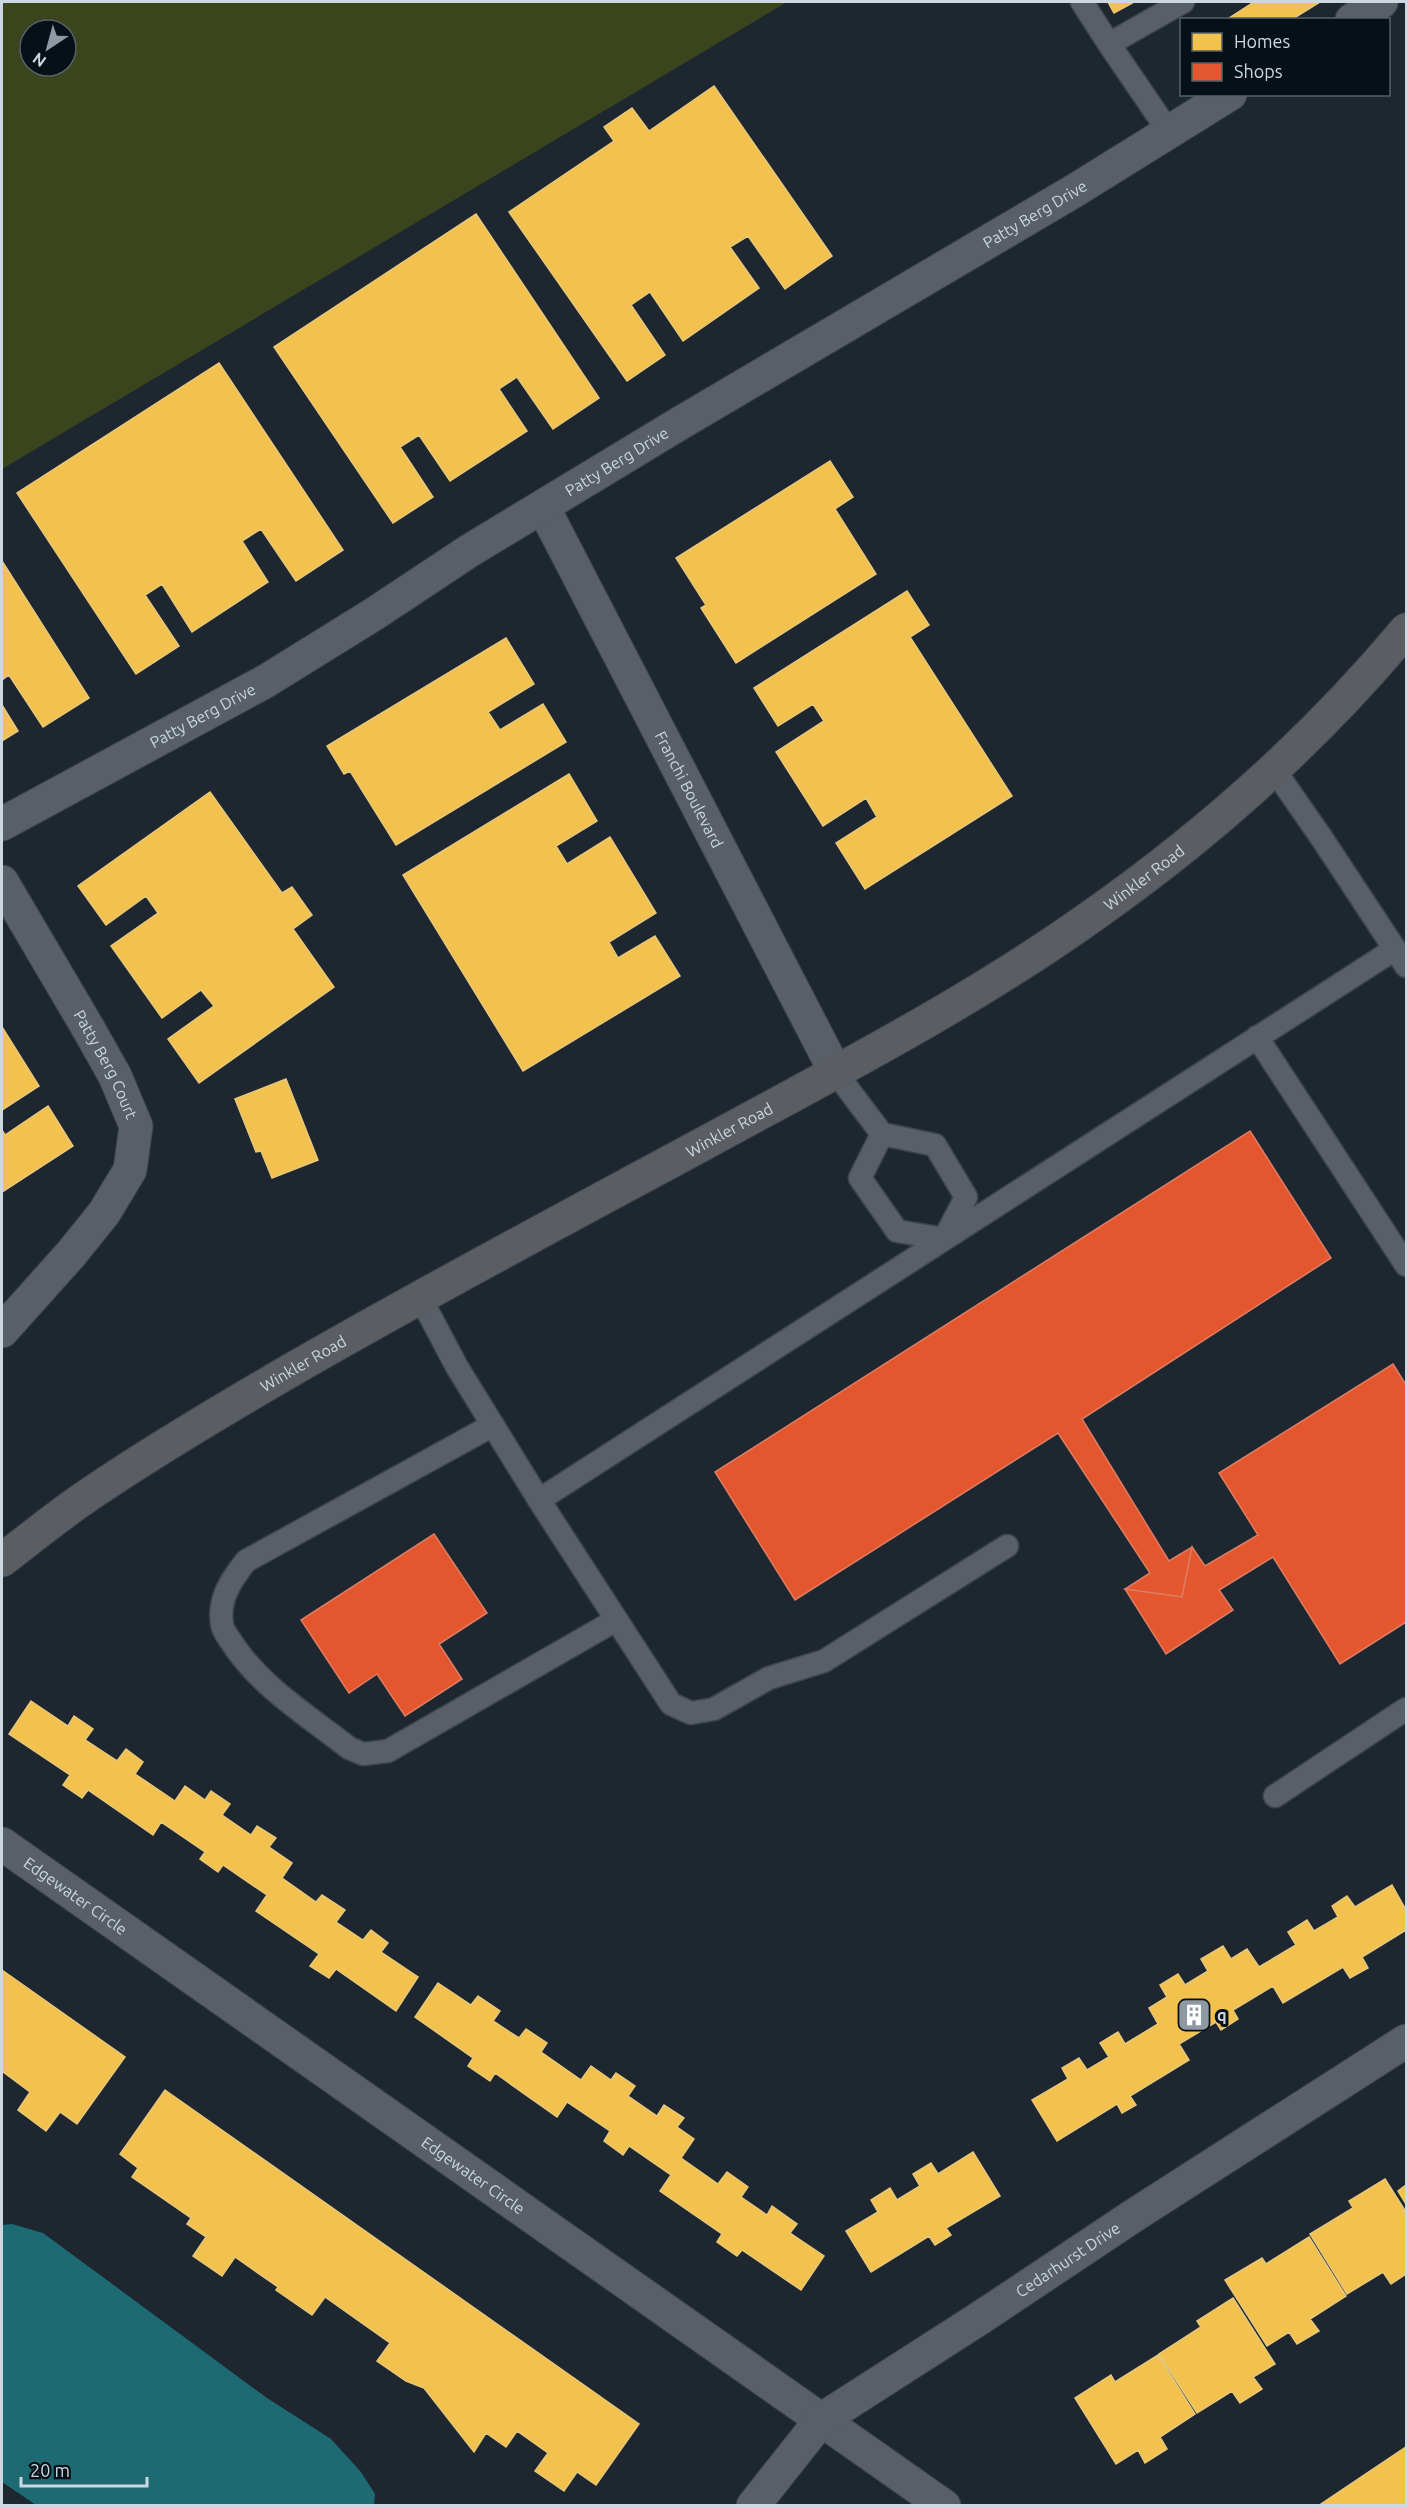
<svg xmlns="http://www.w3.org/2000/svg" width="1408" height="2507" viewBox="0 0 1408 2507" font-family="Ubuntu,sans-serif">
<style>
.green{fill:#3b451d;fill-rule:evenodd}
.water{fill:#1d6a73}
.homes{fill:#f2c14e;stroke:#e7c87a;stroke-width:1.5}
.shops{fill:#e4572e;stroke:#dd7d64;stroke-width:1.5}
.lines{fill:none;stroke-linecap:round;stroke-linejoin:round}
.lane-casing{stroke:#3c444c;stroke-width:25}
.street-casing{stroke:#3c444c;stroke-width:35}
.secondary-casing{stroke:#3c444c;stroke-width:35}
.lane{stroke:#585f66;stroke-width:22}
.street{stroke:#585f66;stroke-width:33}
.secondary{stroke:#5a5e62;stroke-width:33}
.labels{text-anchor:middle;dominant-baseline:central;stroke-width:6;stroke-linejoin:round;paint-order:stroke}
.street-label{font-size:16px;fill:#ccd7e2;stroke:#081017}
.poi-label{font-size:16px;font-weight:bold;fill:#ccd7e2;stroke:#081017;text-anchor:start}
</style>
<rect width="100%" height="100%" fill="#1e2730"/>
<!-- green -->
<path class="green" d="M 2,2 L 787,2 L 2,469 ZM 30,30 L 66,30 L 66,66 L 30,66 Z"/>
<!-- water -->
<path class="water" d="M 12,2224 L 43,2233 L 267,2398 L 331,2439 L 361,2472 L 375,2494 L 374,2505 L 36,2505 L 2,2482 L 2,2225 Z"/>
<!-- homes -->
<path class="homes" d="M 1108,2 L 1134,2 L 1114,13 Z
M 1254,2 L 1320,2 L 1291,20 L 1226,20 Z
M 714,86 L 832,256 L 785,289 L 748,236 L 730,247 L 759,288 L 683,341 L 650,292 L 631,305 L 665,355 L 627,381 L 509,212 L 614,141 L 604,127 L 632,108 L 649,131 Z
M 476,214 L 599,398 L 553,429 L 517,377 L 499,389 L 527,431 L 450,481 L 419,435 L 400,447 L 433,497 L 393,523 L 274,347 Z
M 219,363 L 343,550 L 296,581 L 261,529 L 242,541 L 268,582 L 192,632 L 162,584 L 145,595 L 179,646 L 136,674 L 17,493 Z
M 830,461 L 853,497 L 835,509 L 876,574 L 736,663 L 701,608 L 706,605 L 676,558 Z
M 2,561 L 89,698 L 43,727 L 9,675 L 2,680 Z
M 907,591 L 929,625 L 910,637 L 1012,796 L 865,889 L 836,843 L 877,817 L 866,798 L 823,826 L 776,752 L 824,721 L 813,704 L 778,726 L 754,688 Z
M 506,638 L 534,684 L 488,712 L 500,730 L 543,704 L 566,742 L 396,845 L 350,771 L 344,774 L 327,746 Z
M 2,705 L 18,731 L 2,741 Z
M 569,774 L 597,821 L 556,846 L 567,864 L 610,837 L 656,913 L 609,942 L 618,958 L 655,936 L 680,976 L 523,1071 L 403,875 Z
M 210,792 L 282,893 L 292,887 L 312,915 L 293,929 L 334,987 L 199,1083 L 168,1039 L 214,1006 L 201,990 L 162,1018 L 111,946 L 158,913 L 146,896 L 106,925 L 78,886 Z
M 2,1027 L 39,1086 L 2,1110 Z
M 286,1079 L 318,1160 L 272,1178 L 261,1151 L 256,1152 L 235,1099 Z
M 48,1106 L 73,1146 L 2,1192 L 2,1130 L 5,1135 Z
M 31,1701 L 68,1726 L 74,1716 L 93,1729 L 85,1740 L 117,1761 L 126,1749 L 143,1762 L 135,1774 L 175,1801 L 185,1786 L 205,1800 L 211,1791 L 230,1804 L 222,1815 L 251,1835 L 257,1826 L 276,1838 L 269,1847 L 292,1863 L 282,1878 L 316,1902 L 322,1895 L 345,1910 L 336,1922 L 363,1940 L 371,1930 L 388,1943 L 381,1952 L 418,1977 L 396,2011 L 336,1969 L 329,1978 L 310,1966 L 319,1954 L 256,1911 L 267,1895 L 223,1865 L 218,1872 L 200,1859 L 205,1852 L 161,1822 L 153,1835 L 88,1790 L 82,1798 L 63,1785 L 70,1775 L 9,1734 Z
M 1392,1885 L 1406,1910 L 1406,1930 L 1362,1957 L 1368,1968 L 1350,1978 L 1343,1967 L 1283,2003 L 1273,1986 L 1233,2010 L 1238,2019 L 1221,2030 L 1216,2022 L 1179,2044 L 1189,2060 L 1130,2096 L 1136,2105 L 1122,2113 L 1117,2104 L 1057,2141 L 1032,2100 L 1068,2079 L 1062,2068 L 1079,2058 L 1087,2070 L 1109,2057 L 1100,2043 L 1118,2032 L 1125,2044 L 1158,2024 L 1149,2008 L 1167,1997 L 1160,1985 L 1178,1974 L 1185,1985 L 1208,1971 L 1201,1959 L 1223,1946 L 1231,1959 L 1247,1949 L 1259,1967 L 1296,1945 L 1288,1932 L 1307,1920 L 1314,1931 L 1338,1917 L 1332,1906 L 1347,1896 L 1355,1907 Z
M 2,1970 L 125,2057 L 77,2124 L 60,2112 L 46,2131 L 18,2110 L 30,2092 L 2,2071 Z
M 438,1983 L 471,2005 L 478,1996 L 500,2011 L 493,2021 L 519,2038 L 526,2029 L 547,2043 L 541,2052 L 581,2080 L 591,2066 L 611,2080 L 616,2073 L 635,2086 L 628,2096 L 657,2116 L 664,2105 L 684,2118 L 677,2127 L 694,2139 L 681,2158 L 718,2184 L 727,2172 L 748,2187 L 741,2197 L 767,2215 L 772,2206 L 797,2224 L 790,2233 L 824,2256 L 801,2290 L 742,2250 L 737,2256 L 717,2242 L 722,2234 L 660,2191 L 671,2175 L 629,2146 L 623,2155 L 604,2141 L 610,2131 L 567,2102 L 557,2117 L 495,2073 L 490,2081 L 468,2066 L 473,2058 L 415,2017 Z
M 165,2090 L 639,2424 L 596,2485 L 577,2472 L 564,2491 L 535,2471 L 548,2453 L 517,2431 L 506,2447 L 486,2433 L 474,2452 L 424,2388 L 406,2381 L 377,2361 L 390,2343 L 325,2297 L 312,2315 L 276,2290 L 278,2287 L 235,2257 L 222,2276 L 193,2256 L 206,2237 L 187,2224 L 191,2218 L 132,2177 L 138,2168 L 120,2154 Z
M 973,2152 L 1000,2196 L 946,2228 L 951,2235 L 935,2245 L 929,2236 L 871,2272 L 846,2231 L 878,2212 L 871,2200 L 890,2188 L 897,2200 L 920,2186 L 913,2174 L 931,2163 L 938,2174 Z
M 1385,2179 L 1406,2212 L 1406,2274 L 1391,2284 L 1383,2272 L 1347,2294 L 1310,2234 L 1353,2208 L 1349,2201 Z
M 1406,2185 L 1406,2204 L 1398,2191 Z
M 1309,2237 L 1346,2296 L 1310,2319 L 1319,2331 L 1297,2344 L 1289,2332 L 1267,2346 L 1225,2280 L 1262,2258 L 1266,2264 Z
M 1233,2298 L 1275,2364 L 1253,2377 L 1262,2389 L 1240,2403 L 1232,2391 L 1197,2413 L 1159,2354 L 1201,2327 L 1197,2321 Z
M 1158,2355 L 1195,2414 L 1160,2437 L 1167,2449 L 1145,2463 L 1138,2450 L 1116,2464 L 1075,2398 L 1111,2375 L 1115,2382 Z
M 1406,2447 L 1406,2506 L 1318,2506 Z"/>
<!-- shops -->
<path class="shops" d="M 1250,1131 L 1331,1258 L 1082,1419 L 1169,1561 L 1192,1547 L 1182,1597 L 1125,1589 L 1150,1573 L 1058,1433 L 795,1600 L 715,1472 Z
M 1393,1364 L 1406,1385 L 1406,1622 L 1340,1664 L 1273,1557 L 1219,1590 L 1233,1610 L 1166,1654 L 1125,1589 L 1182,1597 L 1192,1547 L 1205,1566 L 1258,1535 L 1219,1473 Z
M 434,1534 L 487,1613 L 439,1644 L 462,1679 L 405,1716 L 377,1674 L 349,1693 L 301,1620 Z"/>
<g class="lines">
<!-- lane casing -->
<g class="lane-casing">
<path id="lane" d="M 1082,2 L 1109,44
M 1169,132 L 1109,44 L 1183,2
M 1273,768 L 1323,840 L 1406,966
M 1257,1037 L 1406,1265
M 836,1073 L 882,1134 L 935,1145 L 966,1197 L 944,1239 L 897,1231 L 860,1178 L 882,1134
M 420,1297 L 457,1367 L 539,1500 L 1395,949
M 493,1425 L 246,1561 C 231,1580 218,1599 222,1624 C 222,1629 227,1635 230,1640 C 259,1686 307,1715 349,1748 L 363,1754 L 388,1751 L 616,1620
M 539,1500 L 671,1704 L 691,1713 L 714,1709 L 769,1678 L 824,1661 L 1007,1546
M 1275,1796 L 1406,1709"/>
</g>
<!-- street casing -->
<g class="street-casing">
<g id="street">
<path d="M 1352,20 L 1381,2"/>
<path id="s1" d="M 543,507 L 836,1073"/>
<path id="s2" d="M 2,824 L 266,681 L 374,614 L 469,551 L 677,425 L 1074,191 L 1230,94"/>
<path id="s3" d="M 2,882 L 88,1028 L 115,1076 L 136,1126 L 130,1170 L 104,1213 L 71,1254 L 2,1331"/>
<path id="s4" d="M 2,1844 L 944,2506"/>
<path id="s5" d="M 753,2506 L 821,2420 L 980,2318 L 1133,2216 L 1406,2041"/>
</g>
</g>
<!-- secondary casing -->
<g class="secondary-casing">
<g id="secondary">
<path id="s6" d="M 2,1560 C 31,1538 60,1514 90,1494 C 156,1449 224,1409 293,1369 C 428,1291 566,1218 703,1144 C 835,1072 970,1003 1092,916 C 1207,835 1316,738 1406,630"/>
</g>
</g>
<!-- lane -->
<use href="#lane" class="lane"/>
<!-- street -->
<use href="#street" class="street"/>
<!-- secondary -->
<use href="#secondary" class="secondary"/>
</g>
<!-- icons -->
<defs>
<g id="building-square" transform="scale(1.725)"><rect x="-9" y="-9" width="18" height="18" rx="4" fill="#8f99a4" stroke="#081017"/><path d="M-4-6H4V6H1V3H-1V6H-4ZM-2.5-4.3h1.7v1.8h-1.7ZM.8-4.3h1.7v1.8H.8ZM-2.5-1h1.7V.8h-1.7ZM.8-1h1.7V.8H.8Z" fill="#fff"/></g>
</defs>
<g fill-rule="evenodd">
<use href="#building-square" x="1194" y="2015"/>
</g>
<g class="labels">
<!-- street labels -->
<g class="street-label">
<text stroke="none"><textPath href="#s2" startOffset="1200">Patty Berg Drive</textPath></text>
<text stroke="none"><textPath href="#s2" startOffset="714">Patty Berg Drive</textPath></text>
<text stroke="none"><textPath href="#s2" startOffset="228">Patty Berg Drive</textPath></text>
<text stroke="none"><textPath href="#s1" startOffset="318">Franchi Boulevard</textPath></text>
<text stroke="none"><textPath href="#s6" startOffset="1332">Winkler Road</textPath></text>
<text stroke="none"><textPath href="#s3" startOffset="210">Patty Berg Court</textPath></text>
<text stroke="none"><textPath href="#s6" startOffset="846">Winkler Road</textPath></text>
<text stroke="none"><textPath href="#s6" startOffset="360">Winkler Road</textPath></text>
<text stroke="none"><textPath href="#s4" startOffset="90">Edgewater Circle</textPath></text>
<text stroke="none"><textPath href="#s4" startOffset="576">Edgewater Circle</textPath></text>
<text stroke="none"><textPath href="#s5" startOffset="404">Cedarhurst Drive</textPath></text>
</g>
<!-- poi labels -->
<g class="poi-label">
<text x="1217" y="2015">q</text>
</g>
</g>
<!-- border -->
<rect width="1408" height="2507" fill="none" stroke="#ccd7e2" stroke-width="6"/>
<!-- legend -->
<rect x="1180" y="18" width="210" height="78" fill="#081017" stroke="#566068" stroke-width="1.5"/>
<rect x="1192" y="33" width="30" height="18" fill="#f2c14e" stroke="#566068" stroke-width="1.5"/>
<text x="1234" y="48" font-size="18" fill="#ccd7e2">Homes</text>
<rect x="1192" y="63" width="30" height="18" fill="#e4572e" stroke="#566068" stroke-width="1.5"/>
<text x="1234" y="78" font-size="18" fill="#ccd7e2">Shops</text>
<!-- north arrow -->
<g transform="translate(48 48) rotate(216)"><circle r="28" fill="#081017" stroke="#566068" stroke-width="1.5"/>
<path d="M0-4.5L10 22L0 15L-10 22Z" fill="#8f99a4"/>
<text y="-9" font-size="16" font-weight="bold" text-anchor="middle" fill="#ccd7e2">N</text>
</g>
<!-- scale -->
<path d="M21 2477v9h126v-9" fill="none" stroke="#ccd7e2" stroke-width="3"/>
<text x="30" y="2477" font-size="18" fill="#ccd7e2" stroke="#081017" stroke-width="4.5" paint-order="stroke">20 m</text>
</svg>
